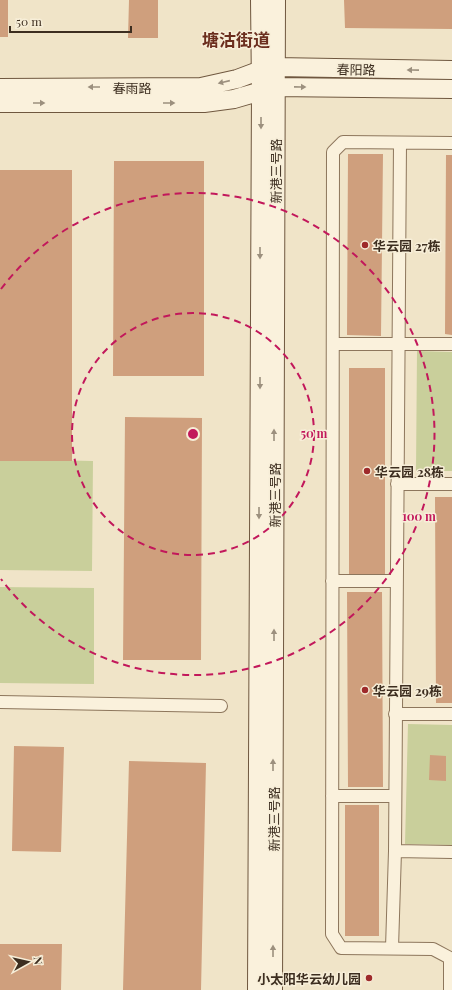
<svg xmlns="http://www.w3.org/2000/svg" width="452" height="990" viewBox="0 0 452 990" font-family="'Playfair Display','Noto Sans SC',serif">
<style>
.green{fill:#c9cf9b}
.building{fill:#cf9f7d}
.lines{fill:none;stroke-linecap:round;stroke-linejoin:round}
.street-casing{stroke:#8d765c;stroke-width:14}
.secondary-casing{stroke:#6f573f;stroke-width:20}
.street{stroke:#faf1dc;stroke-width:12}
.secondary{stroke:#faf1dc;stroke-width:18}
.oneway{fill:#9c907e}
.ring{fill:none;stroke:#c2185b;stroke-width:2;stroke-dasharray:7 5}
.poi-dot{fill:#9e2a2b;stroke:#f7eed8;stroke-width:1.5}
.labels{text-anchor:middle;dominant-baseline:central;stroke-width:3;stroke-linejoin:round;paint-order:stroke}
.street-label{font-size:13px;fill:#3d2e20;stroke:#f7eed8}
.poi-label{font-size:13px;font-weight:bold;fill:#3d2e20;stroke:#f7eed8;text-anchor:start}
.district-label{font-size:17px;font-weight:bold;fill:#6b2e1e;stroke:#f7eed8}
.centre{fill:#c2185b;stroke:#f7eed8;stroke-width:2}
.ring-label{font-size:12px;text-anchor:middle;font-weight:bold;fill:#c2185b;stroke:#f7eed8;stroke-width:3;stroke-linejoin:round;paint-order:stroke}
</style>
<rect width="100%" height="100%" fill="#f0e4c8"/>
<!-- green -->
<path class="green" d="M 417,351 L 452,352 L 452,471 L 416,471 Z
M 0,459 L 93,461 L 92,571 L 0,570 Z
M 0,587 L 94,588 L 94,684 L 0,683 Z
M 408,724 L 452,725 L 452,845 L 405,844 Z"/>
<!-- building -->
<path class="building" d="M 0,0 L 8,0 L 8,37 L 0,37 Z
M 129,0 L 158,0 L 158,38 L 128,38 Z
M 344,0 L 452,0 L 452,29 L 345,28 Z
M 348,154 L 383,154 L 381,336 L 347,335 Z
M 446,155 L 452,155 L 452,335 L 445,334 Z
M 114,161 L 204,161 L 204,376 L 113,376 Z
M 0,170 L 72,170 L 72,461 L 0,461 Z
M 349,368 L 385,368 L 385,574 L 349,574 Z
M 125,417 L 202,418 L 201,660 L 123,660 Z
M 435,497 L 452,497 L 452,703 L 436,703 Z
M 347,592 L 382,592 L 383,787 L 348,787 Z
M 14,746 L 64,747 L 61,852 L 12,851 Z
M 430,755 L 446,756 L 446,781 L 429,780 Z
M 129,761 L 206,763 L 201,990 L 123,990 Z
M 345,805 L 379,805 L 379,936 L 345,936 Z
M 0,944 L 62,944 L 61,990 L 0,990 Z"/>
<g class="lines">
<!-- street casing -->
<g class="street-casing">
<path id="street" d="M 333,344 L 452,344
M 397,484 L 452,484
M 332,581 L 396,581
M 0,702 L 221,706
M 395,714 L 452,714
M 332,796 L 395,796
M 395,851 L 400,143
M 392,948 L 395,851 L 452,852
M 450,990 L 450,958 L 433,949 L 341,948 L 332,934 L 333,152 L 343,142 L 452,143"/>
</g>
<!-- secondary casing -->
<g class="secondary-casing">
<path id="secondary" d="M 0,88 L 201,87 L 237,79 L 261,70 L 276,67 L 452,70
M 0,103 L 204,103 L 234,99 L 275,87 L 452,89
M 257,990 L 261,90 L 260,0
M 273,990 L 276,0"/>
</g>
<!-- street -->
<use href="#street" class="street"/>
<!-- secondary -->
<use href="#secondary" class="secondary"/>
</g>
<!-- one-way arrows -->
<defs><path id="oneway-solid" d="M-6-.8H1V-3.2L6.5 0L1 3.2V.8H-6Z"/></defs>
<g class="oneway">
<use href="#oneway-solid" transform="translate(413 70) rotate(-179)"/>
<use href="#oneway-solid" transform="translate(224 82) rotate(167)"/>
<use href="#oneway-solid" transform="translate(94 87) rotate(180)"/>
<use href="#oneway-solid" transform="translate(300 87) rotate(1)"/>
<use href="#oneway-solid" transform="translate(39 103)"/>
<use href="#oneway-solid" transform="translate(169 103)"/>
<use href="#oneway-solid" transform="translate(261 123) rotate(90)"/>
<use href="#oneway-solid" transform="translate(260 253) rotate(90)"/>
<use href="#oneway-solid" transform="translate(260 383) rotate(90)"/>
<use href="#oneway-solid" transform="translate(274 435) rotate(-90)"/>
<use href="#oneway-solid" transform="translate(259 513) rotate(90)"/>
<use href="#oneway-solid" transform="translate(274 635) rotate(-90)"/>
<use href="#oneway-solid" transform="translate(273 765) rotate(-90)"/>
<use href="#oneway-solid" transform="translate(273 951) rotate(-90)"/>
</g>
<!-- distance rings -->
<g class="ring">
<circle cx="193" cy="434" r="121"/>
<path d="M1 289A241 241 0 1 1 1 579"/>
</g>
<!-- markers -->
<g class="poi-dot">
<circle cx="365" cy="245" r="4"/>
<circle cx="367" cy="471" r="4"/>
<circle cx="365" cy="690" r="4"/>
<circle cx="369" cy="978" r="4"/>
</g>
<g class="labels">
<!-- street labels -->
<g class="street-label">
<text transform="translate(356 69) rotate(1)">春阳路</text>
<text x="132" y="87">春雨路</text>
<text transform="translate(275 171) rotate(-90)">新港三号路</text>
<text transform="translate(274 495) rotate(-90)">新港三号路</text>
<text transform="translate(273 819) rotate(-90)">新港三号路</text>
</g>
<!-- poi labels -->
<g class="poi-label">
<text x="373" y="245">华云园 27栋</text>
<text x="375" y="471">华云园 28栋</text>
<text x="373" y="690">华云园 29栋</text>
<text x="361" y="978" text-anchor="end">小太阳华云幼儿园</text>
</g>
<!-- district labels -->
<g class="district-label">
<text x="236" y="39">塘沽街道</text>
</g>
</g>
<circle cx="193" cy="434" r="6" class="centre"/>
<g class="ring-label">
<text x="314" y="438">50 m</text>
<text x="419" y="521">100 m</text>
</g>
<!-- north arrow -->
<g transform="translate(28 962) rotate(82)" stroke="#f7eed8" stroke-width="3" paint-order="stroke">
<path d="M0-3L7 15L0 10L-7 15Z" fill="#3d2e20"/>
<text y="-6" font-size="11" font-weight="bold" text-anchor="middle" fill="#3d2e20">N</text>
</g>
<!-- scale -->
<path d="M10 26v6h121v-6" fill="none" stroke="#3d2e20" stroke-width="2"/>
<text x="16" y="26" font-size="12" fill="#3d2e20" stroke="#f7eed8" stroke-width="3" paint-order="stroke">50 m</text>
</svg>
